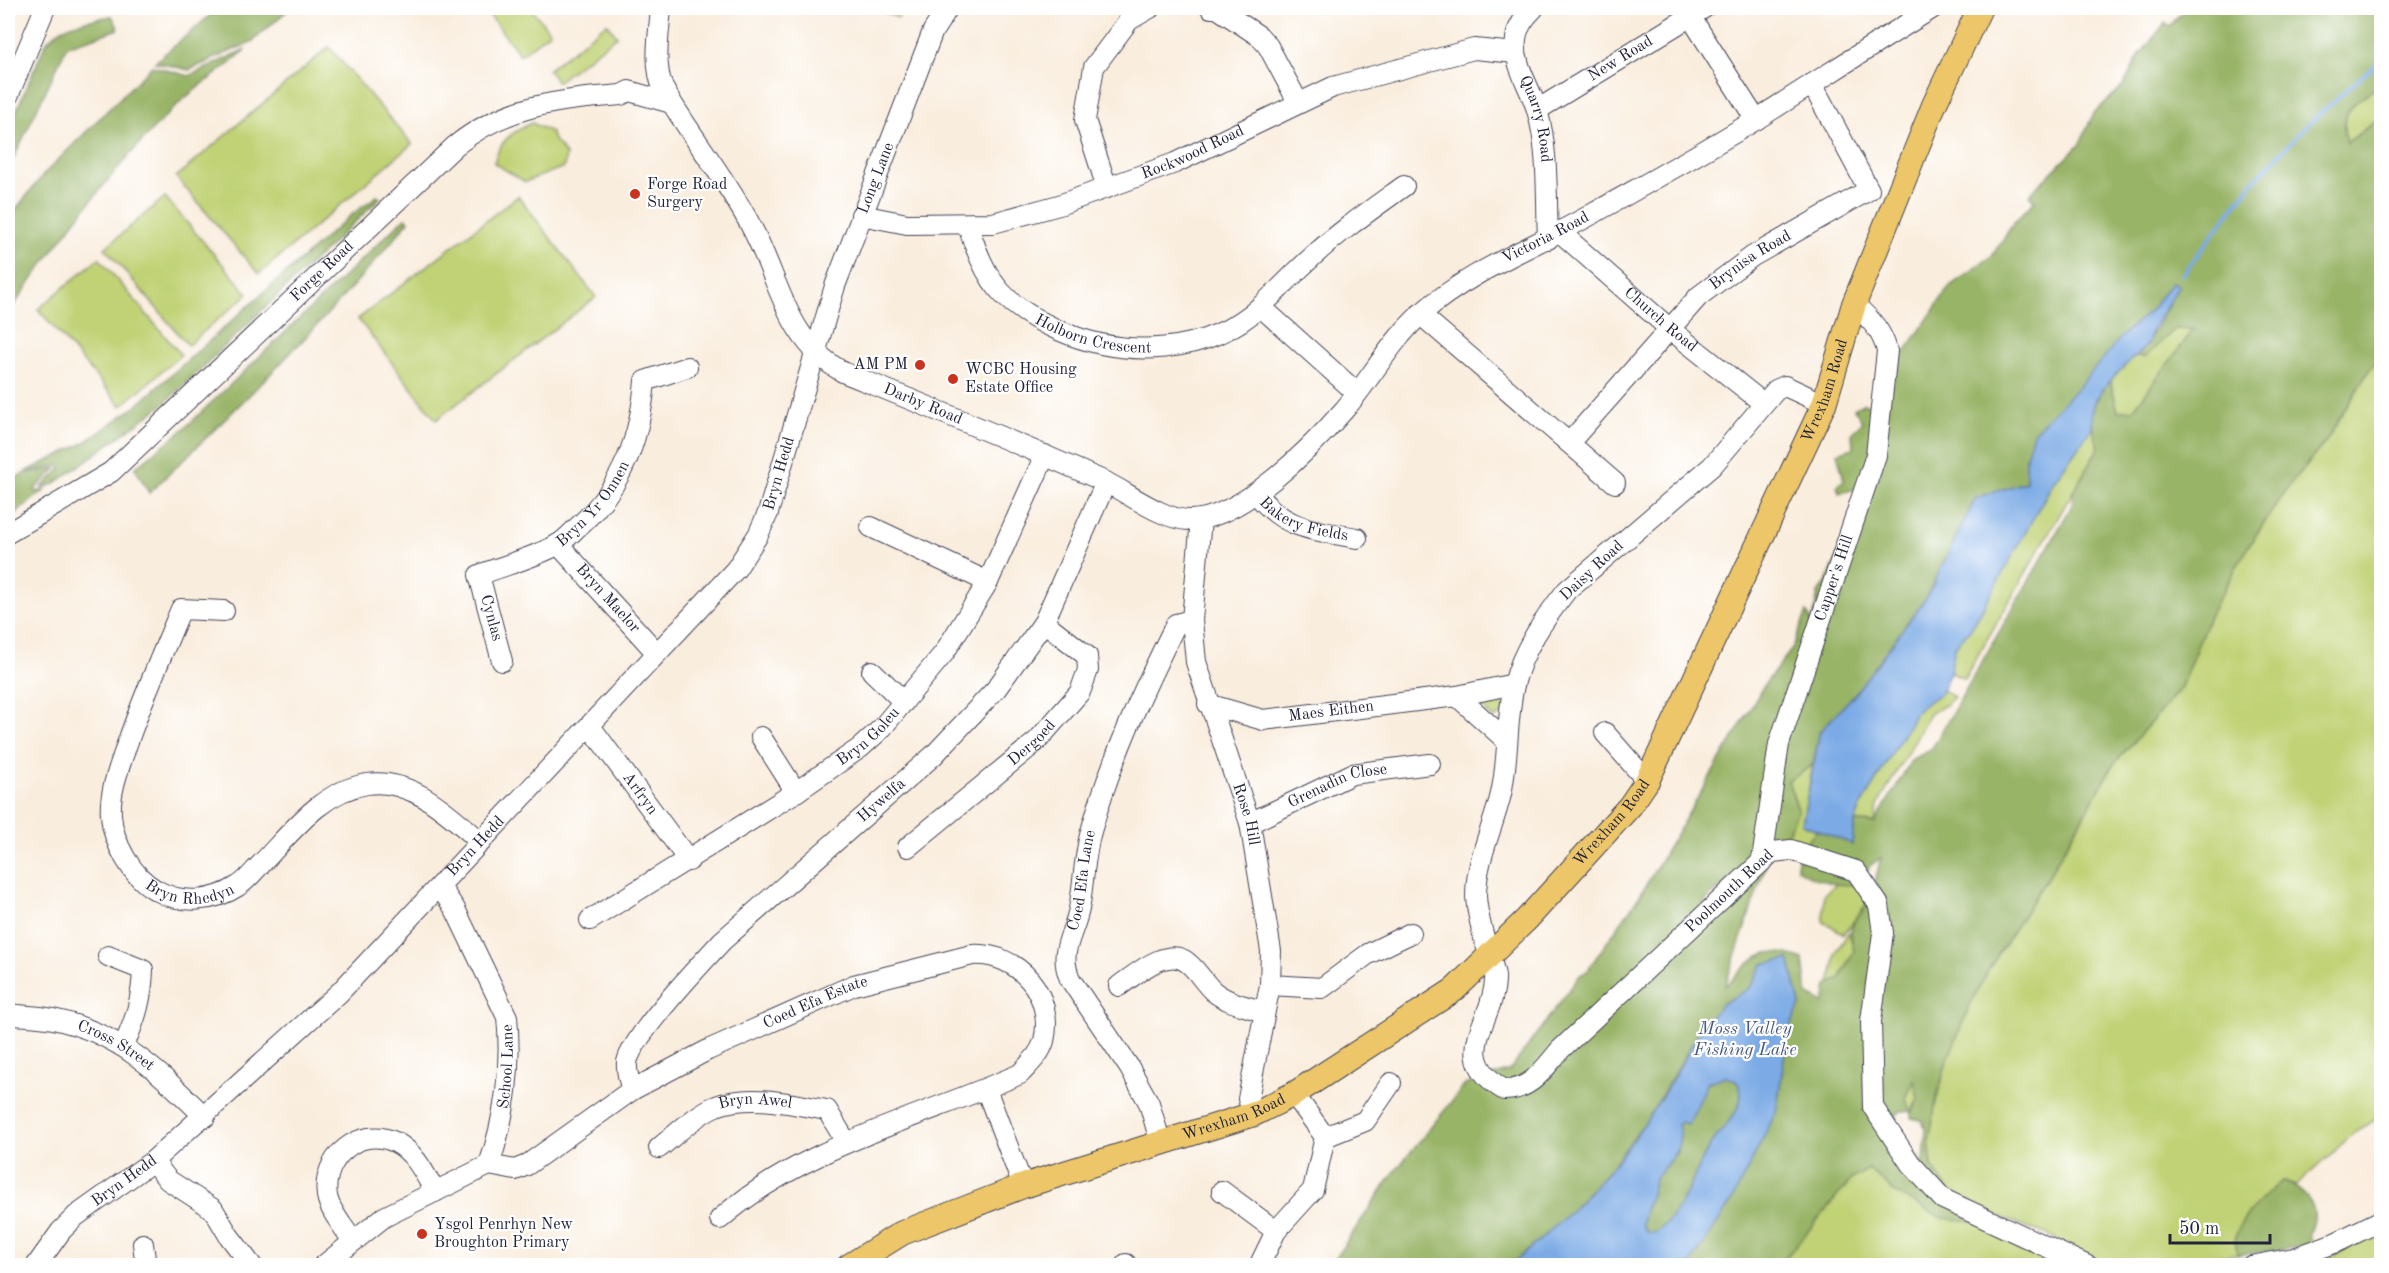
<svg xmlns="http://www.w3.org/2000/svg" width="2389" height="1273" viewBox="0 0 2389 1273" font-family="'Old Standard TT',serif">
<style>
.green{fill:#c0d275;stroke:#717a58;stroke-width:1.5}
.forest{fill:#98b466;stroke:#5d6b50;stroke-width:1.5;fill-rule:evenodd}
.water{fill:#7baae5;stroke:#4e6690;stroke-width:1.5;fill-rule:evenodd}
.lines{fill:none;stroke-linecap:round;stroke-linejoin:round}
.stream{stroke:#7baae5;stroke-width:4}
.minor-casing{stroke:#424053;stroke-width:22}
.major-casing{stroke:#424053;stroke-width:26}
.minor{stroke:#fff;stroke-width:20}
.major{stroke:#ecc669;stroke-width:24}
.poi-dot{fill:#c8321e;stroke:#fff;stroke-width:2}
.labels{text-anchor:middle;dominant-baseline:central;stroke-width:4.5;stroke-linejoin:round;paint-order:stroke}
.street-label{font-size:16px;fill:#22223b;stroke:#fff}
.poi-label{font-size:16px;fill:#22223b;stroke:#fff;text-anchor:start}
.water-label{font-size:18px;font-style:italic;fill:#46587f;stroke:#fff}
</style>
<rect width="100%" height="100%" fill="#fff"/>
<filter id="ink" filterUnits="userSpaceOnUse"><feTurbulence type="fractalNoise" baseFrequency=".0167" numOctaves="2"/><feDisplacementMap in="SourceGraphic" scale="12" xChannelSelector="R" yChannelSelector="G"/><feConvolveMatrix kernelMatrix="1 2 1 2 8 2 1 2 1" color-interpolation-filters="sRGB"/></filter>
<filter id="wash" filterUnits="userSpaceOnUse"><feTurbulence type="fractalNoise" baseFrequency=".008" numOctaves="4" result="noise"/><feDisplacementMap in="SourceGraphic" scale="24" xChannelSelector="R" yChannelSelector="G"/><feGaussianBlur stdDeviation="1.35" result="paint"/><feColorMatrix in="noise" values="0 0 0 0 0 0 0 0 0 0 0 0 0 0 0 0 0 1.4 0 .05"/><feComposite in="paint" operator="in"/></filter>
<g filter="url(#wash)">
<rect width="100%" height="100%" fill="#f9eddd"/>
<!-- green -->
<path class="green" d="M 484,8 L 531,8 L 550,32 L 520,55 Z
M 873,8 L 902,8 L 898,18 Z
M 607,23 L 617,36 L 557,82 L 548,70 Z
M 329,47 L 412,144 L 259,274 L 176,177 Z
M 2381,85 L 2381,117 L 2346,143 C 2341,106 2353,102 2381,85 Z
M 532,123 L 551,132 L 554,140 L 566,155 L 564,167 L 525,182 L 494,163 C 499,141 512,132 532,123 Z
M 518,196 L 596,297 L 436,420 L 358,319 Z
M 165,197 L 248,294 L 188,345 L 105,248 Z
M 99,258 L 181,355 L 121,406 L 38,309 Z
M 2195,328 L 2133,410 L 2118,412 L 2110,380 L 2135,356 L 2145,357 L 2175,329 Z
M 2381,356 L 2381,1116 L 2354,1133 L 2296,1186 L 2282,1181 L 2261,1199 L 2236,1236 L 2237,1255 L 2211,1257 L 2176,1265 L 2105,1265 L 2048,1235 L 2003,1218 L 1949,1191 L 1932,1167 L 1929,1141 L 1936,1101 L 1947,1061 L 1969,1007 L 1990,967 L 2052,870 L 2113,765 L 2180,689 L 2209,616 L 2249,545 L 2289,486 L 2326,441 L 2369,370 Z
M 2092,428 L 2099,447 L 1964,679 L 1950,672 L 1955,647 L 1974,624 L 2054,481 Z
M 1942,690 L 1954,697 L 1946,705 L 1930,713 L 1878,805 L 1875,823 L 1855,822 L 1862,804 L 1918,709 Z
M 1501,696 L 1504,700 L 1503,714 L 1493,719 L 1478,702 L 1479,698 Z
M 1813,765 L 1802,824 L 1817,830 L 1803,847 L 1785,839 L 1798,810 L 1788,781 Z
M 1836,884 L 1857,884 L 1870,899 L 1844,934 L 1823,921 L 1824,894 Z
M 1849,932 L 1854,951 L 1840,979 L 1830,984 L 1836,952 Z
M 1914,1079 L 1918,1098 L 1911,1113 L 1905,1099 Z
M 1869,1169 L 1894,1192 L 1978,1222 L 2062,1265 L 1779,1266 L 1852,1178 Z
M 2381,1230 L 2381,1265 L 2315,1265 Z"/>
<!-- forest -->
<path class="forest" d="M 219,8 L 290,8 L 253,41 L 189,70 L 155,62 Z
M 2185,8 L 2381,8 L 2381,85 C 2355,101 2338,108 2347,143 L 2381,117 L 2381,356 L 2369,370 L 2326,441 L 2289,486 L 2249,545 L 2209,616 L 2180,689 L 2113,765 L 2052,870 L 1990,967 L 1969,1007 L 1947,1061 L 1936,1101 L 1929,1141 L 1932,1167 L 1949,1191 L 1968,1201 L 1993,1223 L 1942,1218 L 1894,1192 L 1869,1169 L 1852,1179 L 1779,1265 L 1688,1265 L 1731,1202 L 1776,1112 L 1788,1032 L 1800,1005 L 1789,959 L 1763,964 L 1750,988 L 1722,1004 L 1703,1025 L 1649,1117 L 1611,1168 L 1564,1219 L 1511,1265 L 1330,1266 L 1393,1174 L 1465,1085 L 1510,1070 L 1580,975 L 1586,972 L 1639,897 L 1765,684 L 1792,649 L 1807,612 L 1812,624 L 1818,593 L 1826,583 L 1868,486 L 1839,493 L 1837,486 L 1844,480 L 1837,453 L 1853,448 L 1852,433 L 1862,421 L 1854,409 L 1864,403 L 1874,407 L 1885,394 L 1903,355 L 1950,286 L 1992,256 L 2015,221 L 2035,201 L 2029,195 L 2079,145 L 2094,113 L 2123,86 L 2140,55 L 2165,23 L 2170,26 ZM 2172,283 L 2179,285 C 2166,308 2153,339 2135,356 L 2145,357 L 2175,329 L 2194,329 L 2133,410 L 2118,411 L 2110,380 C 2090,407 2087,415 2099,447 L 2073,492 L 2072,506 L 1931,750 L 1912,759 L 1875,823 L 1855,822 L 1852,844 L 1817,830 C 1808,841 1796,853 1797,869 C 1815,881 1837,887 1857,884 L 1871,865 L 1881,858 C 1877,871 1875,888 1869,900 C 1856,925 1846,917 1854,951 L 1840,979 L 1827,985 L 1824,1003 L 1807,994 L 1803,959 C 1758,943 1756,958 1725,986 L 1771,850 L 1785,839 L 1798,810 L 1788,781 L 1813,765 L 1820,731 L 1854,695 L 1926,598 L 1976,498 L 2026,482 L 2026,456 L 2121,337 L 2150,311 ZM 1736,876 L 1740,894 L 1722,913 L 1703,905 L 1710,896 ZM 1914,1080 L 1918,1098 L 1911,1118 L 1921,1120 L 1926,1128 L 1924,1165 L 1891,1124 L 1900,1111 L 1910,1111 L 1906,1099 Z
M 112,16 L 119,29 L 67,46 L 8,170 L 8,130 L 46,43 C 62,22 87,21 112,16 Z
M 246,49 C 223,72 194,87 172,110 C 110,171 57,243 8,314 L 8,219 L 44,174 L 152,66 L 189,76 Z
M 377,196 L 380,198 L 164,404 L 54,484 L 41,488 L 61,469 L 59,465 L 25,472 L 84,443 L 136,406 L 350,216 Z
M 405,218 L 409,221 C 329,318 240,406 149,493 L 135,468 L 185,428 Z
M 57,468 L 35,489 L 37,492 L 47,489 L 8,518 L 8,482 L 23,474 Z
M 1726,1076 C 1732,1079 1738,1081 1740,1087 C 1747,1110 1719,1130 1709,1147 C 1692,1177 1684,1211 1656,1233 L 1647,1232 L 1642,1225 C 1643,1208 1653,1196 1654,1179 L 1677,1152 L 1678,1124 L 1682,1121 L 1688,1124 L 1708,1082 Z
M 2282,1181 C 2304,1189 2324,1209 2309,1233 L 2312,1245 L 2237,1255 C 2237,1249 2234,1241 2236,1236 C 2240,1217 2268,1193 2282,1181 Z"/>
<!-- water -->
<path class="water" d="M 2172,282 L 2179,285 L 2152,330 L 2148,344 L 2110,380 L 2093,403 L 2092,428 L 2054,481 L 1974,624 L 1955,647 L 1950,672 L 1941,693 L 1918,709 L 1862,804 L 1855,822 L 1852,844 L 1802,824 L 1820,731 L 1854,695 L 1926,598 L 1976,498 L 2026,482 L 2026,456 L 2033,433 L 2083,382 L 2121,337 L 2150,311 Z
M 1789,959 L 1800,1005 L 1788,1032 L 1776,1112 L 1731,1202 L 1690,1265 L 1511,1265 C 1546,1235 1581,1204 1610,1169 C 1647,1125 1676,1075 1703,1025 L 1722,1004 L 1750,988 L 1763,964 ZM 1726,1076 C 1732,1079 1738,1081 1740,1087 C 1747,1110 1719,1130 1709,1147 C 1692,1177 1684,1211 1656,1233 L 1647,1232 L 1642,1225 C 1643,1208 1653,1196 1654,1179 C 1668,1162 1686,1148 1678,1124 L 1682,1122 L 1688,1125 L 1708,1082 Z"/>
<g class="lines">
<!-- stream -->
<path class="stream" d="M 2182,275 L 2252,183 L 2306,126 L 2382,59"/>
</g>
</g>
<g filter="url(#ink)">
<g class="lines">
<!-- minor casing -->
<g class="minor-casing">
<g id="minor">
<path id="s1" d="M 661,8 C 659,35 653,63 663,88 C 690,136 727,179 752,228 C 780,281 786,341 843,372 C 929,407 1016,442 1101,480 C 1126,491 1161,519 1188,520 C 1239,522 1312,447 1344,410 C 1371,379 1390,342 1421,314 C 1470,270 1537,246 1594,213 C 1649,182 1704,152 1757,119 C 1816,82 1874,44 1933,8"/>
<path d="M 1211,8 L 1217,8 L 1259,36 L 1268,46 L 1298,102"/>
<path id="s2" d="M 1534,8 C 1526,16 1517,26 1516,39 C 1513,65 1530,86 1537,110 C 1549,150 1546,198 1548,239"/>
<path d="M 1685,8 L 1756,120"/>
<path d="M 8,96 L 45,8"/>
<path id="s3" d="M 1537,110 L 1704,8"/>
<path d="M 1107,188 L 1085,120 L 1094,67 L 1129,20 L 1150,8"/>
<path id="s4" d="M 861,215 L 907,224 L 993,223 L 1059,205 L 1175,163 L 1333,87 L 1474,49 L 1516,53"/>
<path id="s5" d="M 968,225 C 985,282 1003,305 1058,330 C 1124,359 1207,356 1262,305 C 1279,290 1294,273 1311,258 C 1340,231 1372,209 1404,186"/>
<path id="s6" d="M 1561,233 L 1671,330 L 1763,403"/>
<path d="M 1261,307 L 1357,393"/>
<path id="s7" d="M 1420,314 L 1569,443 L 1699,296 L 1753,256 L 1869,190 L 1812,84"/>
<path id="s8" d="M 1824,404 L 1785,386 L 1776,390 L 1712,466 L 1567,590 C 1545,618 1522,650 1514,685 C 1506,721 1509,758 1501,794 C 1493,828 1476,860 1476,896 C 1477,915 1484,939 1490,958 C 1492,965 1496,973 1495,980 C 1494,1022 1448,1055 1504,1090 C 1532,1090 1544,1068 1561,1049 L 1772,852 L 1791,850 L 1856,871 L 1879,905 L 1883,933 L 1871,1021 L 1873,1107 L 1910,1163 L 1943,1199 L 2088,1266"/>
<path d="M 1569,443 L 1615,483"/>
<path id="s9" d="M 1256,493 C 1284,530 1315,530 1357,538"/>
<path id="s10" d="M 1201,519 L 1192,620 L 1196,662 L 1250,823 L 1271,951 L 1270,985 L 1248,1099 L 1254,1114"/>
<path d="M 871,527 L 988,582"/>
<path id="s11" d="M 8,533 L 111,472 L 455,146 C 506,105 558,100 621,95 L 629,91 L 671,103"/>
<path id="s12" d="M 558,544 L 656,652"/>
<path id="s13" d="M 224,611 L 181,609 C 162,654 143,698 127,744 C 120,766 109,791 111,815 C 113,843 132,877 156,890 C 182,905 214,902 238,886 C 247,881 254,871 261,864 C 292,832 321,791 367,784 C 412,777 451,816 481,842"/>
<path id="s14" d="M 502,661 L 479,575 C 505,565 533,558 557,545 C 566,540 574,530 581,524 C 624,484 640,437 645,381 L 687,367"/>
<path d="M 872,671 L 904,702"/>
<path d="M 1457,696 L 1514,684"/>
<path id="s15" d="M 1208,704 L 1263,720 L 1457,696 L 1507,741"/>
<path id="s16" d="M 590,726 L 689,861"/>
<path d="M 1605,733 L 1647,781"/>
<path d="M 761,737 L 796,792"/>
<path id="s17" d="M 1250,823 L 1352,774 L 1430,764"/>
<path id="s18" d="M 908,847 L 1037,741 L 1080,692 L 1088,670 L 1087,656 L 1044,622"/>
<path id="s19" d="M 1762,860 L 1779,744 L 1876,455 L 1887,351 C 1882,330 1870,319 1854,304"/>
<path id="s20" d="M 590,920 L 796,792 L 860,748 L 881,729 L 944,653 L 988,582 L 1045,455"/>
<path d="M 108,956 L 143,970 C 142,998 136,1019 124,1045"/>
<path d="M 1270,985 L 1322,988 L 1368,954 L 1411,933"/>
<path d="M 1119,986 C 1135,975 1168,945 1188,963 C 1198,971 1204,983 1213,991 C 1227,1003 1247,1006 1264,1012"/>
<path id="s21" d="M 8,1014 C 22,1016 38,1016 53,1019 C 120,1033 158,1071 205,1117"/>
<path d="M 986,1089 L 1023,1186"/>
<path id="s22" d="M 632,1090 C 629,1081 626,1071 627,1062 C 633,1035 701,964 722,941 L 934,755 L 996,689 L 1044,622 L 1106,482"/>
<path d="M 1294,1094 L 1325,1137 L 1365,1121 L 1391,1083"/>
<path id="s23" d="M 1161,1144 L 1149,1103 L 1129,1067 L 1070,979 C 1058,951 1073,937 1079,909 C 1084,883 1084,853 1092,828 C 1112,757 1143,690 1176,624 L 1192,620"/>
<path id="s24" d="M 659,1148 C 674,1136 699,1112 716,1106 C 750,1093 792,1104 827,1110 L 846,1142"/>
<path d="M 153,1161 L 168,1180 L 213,1209 L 229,1236 L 252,1266"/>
<path id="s25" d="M 489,1165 L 515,1170 L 527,1165 L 632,1090 L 708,1050 L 854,985 L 972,955 C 1018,952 1055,995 1044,1041 C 1040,1055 1029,1064 1020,1074 C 920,1118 803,1146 720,1219"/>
<path d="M 1222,1191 L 1276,1231"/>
<path d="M 352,1240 C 344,1227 330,1212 327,1196 C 321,1158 360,1125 395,1142 C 415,1152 425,1174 435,1192"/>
<path d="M 143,1244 L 146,1266"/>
<path id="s26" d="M 36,1266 L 61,1231 L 76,1216 L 153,1161 L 339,993 L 736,569 L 758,535 L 768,513 L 835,286 L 933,31 L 948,8"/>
<path id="s27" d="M 323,1266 L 384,1217 L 489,1165 C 505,1119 512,1066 507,1017 L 455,909 L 440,887"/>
<path d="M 1126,1266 L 1126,1264"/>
<path d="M 1259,1266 L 1276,1231 L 1313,1190 L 1325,1137"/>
<path d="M 2251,1266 L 2294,1258 L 2337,1242 L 2382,1220"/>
</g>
</g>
<!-- major casing -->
<g class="major-casing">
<g id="major">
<path id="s28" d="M 849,1266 L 902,1233 L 1023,1186 L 1254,1114 L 1294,1094 L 1454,990 L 1527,919 L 1630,806 L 1647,781 L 1824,404 L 1854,304 L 1934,105 L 1980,8"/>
</g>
</g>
<!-- minor -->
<use href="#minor" class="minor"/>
<!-- major -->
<use href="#major" class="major"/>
</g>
</g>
<!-- markers -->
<g class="poi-dot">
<circle cx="635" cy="194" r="6"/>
<circle cx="920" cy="365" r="6"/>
<circle cx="953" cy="379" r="6"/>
<circle cx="422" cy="1234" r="6"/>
</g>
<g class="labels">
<!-- street labels -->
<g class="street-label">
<text stroke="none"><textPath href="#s3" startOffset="98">New Road</textPath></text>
<text stroke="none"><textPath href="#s2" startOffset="120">Quarry Road</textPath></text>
<text stroke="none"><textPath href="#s4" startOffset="345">Rockwood Road</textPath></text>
<text stroke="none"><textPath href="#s26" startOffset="1407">Long Lane</textPath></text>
<text stroke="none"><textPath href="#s1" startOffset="1262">Victoria Road</textPath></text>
<text stroke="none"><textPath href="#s7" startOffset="456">Brynisa Road</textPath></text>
<text stroke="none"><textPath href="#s11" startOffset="411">Forge Road</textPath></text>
<text stroke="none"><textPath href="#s6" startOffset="132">Church Road</textPath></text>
<text stroke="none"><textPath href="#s5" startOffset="180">Holborn Crescent</textPath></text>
<text stroke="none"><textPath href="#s28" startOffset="1384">Wrexham Road</textPath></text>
<text stroke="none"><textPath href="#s1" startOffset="507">Darby Road</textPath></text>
<text stroke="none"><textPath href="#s26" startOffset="1096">Bryn Hedd</textPath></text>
<text stroke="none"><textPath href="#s14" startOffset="228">Bryn Yr Onnen</textPath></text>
<text stroke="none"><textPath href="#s9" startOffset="57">Bakery Fields</textPath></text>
<text transform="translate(1592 571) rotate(-43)">Daisy Road</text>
<text stroke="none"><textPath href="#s19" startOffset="292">Capper's Hill</textPath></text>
<text stroke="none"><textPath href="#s12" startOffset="74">Bryn Maelor</textPath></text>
<text transform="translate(491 618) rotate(75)">Cynlas</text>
<text stroke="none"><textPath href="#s15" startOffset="126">Maes Eithen</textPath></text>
<text stroke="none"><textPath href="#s20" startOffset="334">Bryn Goleu</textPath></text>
<text stroke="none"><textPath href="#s18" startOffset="162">Dergoed</textPath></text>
<text stroke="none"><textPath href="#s17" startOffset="96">Grenadin Close</textPath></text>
<text stroke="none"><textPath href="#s16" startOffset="84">Arfryn</textPath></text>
<text stroke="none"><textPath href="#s22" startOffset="396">Hywelfa</textPath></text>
<text stroke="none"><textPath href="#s10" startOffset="304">Rose Hill</textPath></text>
<text stroke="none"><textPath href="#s28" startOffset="900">Wrexham Road</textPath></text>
<text stroke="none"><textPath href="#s26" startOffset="610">Bryn Hedd</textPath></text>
<text stroke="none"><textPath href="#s23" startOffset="291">Coed Efa Lane</textPath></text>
<text stroke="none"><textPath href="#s13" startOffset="387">Bryn Rhedyn</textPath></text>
<text stroke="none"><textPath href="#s8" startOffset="1182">Poolmouth Road</textPath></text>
<text stroke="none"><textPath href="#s25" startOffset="372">Coed Efa Estate</textPath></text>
<text stroke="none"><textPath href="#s21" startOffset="114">Cross Street</textPath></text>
<text stroke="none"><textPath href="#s27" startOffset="296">School Lane</textPath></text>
<text stroke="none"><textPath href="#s24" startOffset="111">Bryn Awel</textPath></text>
<text stroke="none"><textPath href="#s28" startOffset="414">Wrexham Road</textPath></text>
<text stroke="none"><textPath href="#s26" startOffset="124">Bryn Hedd</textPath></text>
</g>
<!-- poi labels -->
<g class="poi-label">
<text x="647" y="185">Forge Road<tspan x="647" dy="18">Surgery</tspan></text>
<text x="908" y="365" text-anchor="end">AM PM</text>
<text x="965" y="370">WCBC Housing<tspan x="965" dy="18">Estate Office</tspan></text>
<text x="434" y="1225">Ysgol Penrhyn New<tspan x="434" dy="18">Broughton Primary</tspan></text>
</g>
<!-- water labels -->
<g class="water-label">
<text x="1745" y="1029">Moss Valley<tspan x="1745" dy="21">Fishing Lake</tspan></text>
</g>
</g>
<!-- margin -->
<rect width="2389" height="1273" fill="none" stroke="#fff" stroke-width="30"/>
<!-- scale -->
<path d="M2170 1234v9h100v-9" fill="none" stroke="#22223b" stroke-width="3"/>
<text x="2179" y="1234" font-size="18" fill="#22223b" stroke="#ffffff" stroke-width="4.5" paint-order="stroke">50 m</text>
</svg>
